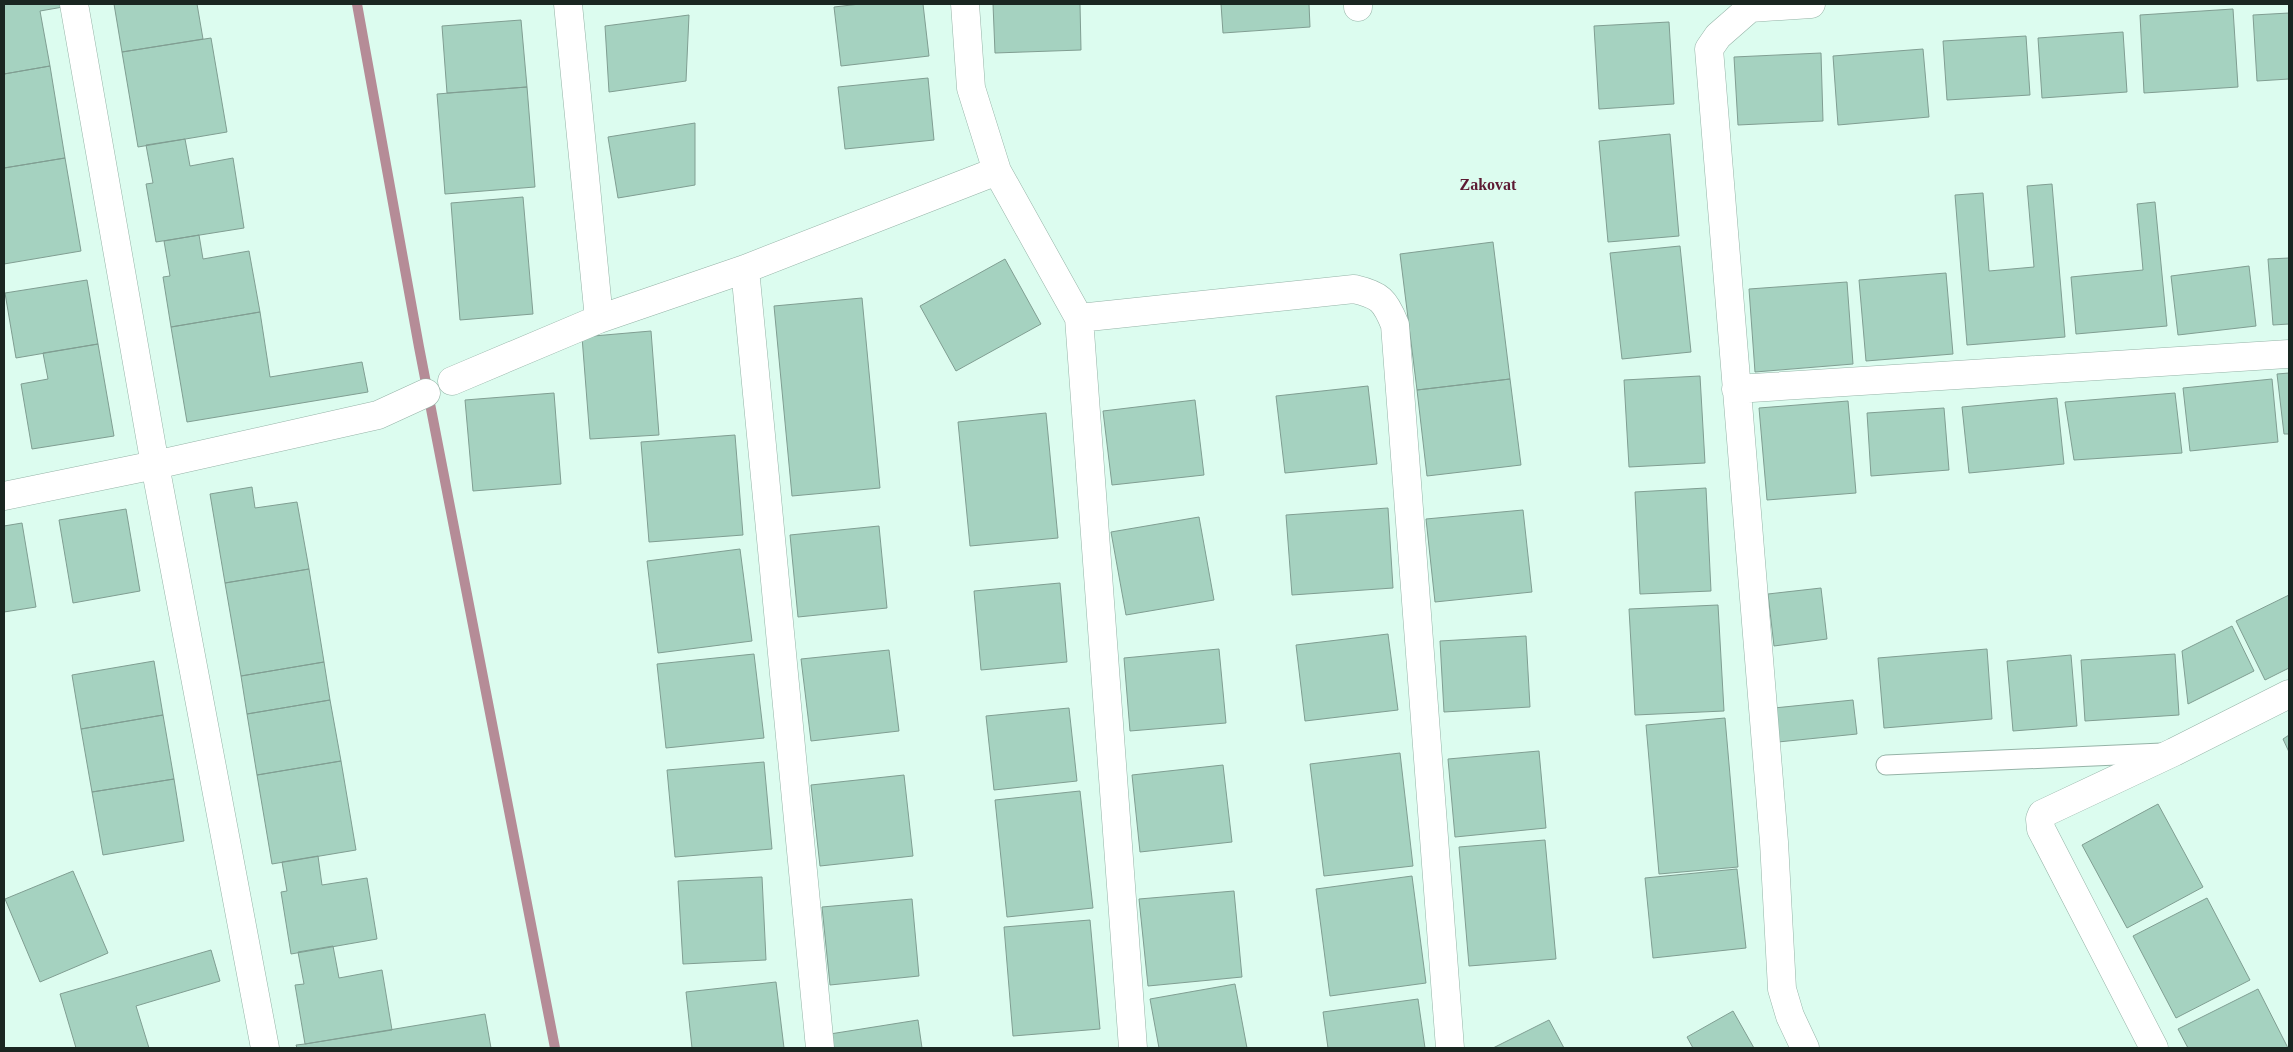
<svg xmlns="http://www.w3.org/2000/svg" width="2293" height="1052" viewBox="0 0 2293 1052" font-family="Georgia,serif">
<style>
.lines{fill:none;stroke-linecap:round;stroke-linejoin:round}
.stream{stroke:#b58c97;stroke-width:10}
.building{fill:#a5d2c0;stroke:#809e92}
.lane-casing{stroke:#95b3a7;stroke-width:21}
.street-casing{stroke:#95b3a7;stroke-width:29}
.lane{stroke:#fff;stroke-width:19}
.street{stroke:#fff;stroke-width:28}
.labels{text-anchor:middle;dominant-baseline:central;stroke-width:4.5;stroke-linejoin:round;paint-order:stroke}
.quarter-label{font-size:16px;font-weight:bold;fill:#5d1a33;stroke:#dcfcef}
</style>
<rect width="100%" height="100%" fill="#dcfcef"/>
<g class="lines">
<!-- stream -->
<path class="stream" d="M 357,4 L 419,347 L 555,1048"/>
</g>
<!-- building -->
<path class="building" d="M 4,4 L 62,4 L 63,7 L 40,11 L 50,66 L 4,74 Z
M 114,4 L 197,4 L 203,39 L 122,52 Z
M 860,4 L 923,4 L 929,56 L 841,66 L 834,7 Z
M 993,4 L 1080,4 L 1081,50 L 995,53 Z
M 1221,4 L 1309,4 L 1310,27 L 1223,33 Z
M 2233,9 L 2238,87 L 2144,93 L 2140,15 Z
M 2289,13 L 2289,79 L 2257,81 L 2253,15 Z
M 689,15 L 686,81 L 609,92 L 605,26 Z
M 521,20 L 527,87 L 447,93 L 442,26 Z
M 1669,22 L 1674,104 L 1599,109 L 1594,26 Z
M 2123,32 L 2127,92 L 2042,98 L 2038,38 Z
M 2026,36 L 2030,95 L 1947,100 L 1943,41 Z
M 211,38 L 227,132 L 138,147 L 122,52 Z
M 1923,49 L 1929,117 L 1838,125 L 1833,56 Z
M 1821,53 L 1823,121 L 1738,125 L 1734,57 Z
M 50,66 L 65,158 L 4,168 L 4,74 Z
M 928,78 L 934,140 L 845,149 L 838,87 Z
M 527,87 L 535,187 L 445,194 L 437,94 Z
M 695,123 L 695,185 L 618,198 L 608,137 Z
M 1670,134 L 1679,236 L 1608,242 L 1599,141 Z
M 185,139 L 190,166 L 233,158 L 244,228 L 156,242 L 146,184 L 153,183 L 146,145 Z
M 65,158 L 81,251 L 4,264 L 4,168 Z
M 2052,184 L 2065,337 L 1967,345 L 1955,195 L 1983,193 L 1989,271 L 2034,267 L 2027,186 Z
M 523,197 L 533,314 L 460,320 L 451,203 Z
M 2155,202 L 2167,326 L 2076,334 L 2071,277 L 2143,270 L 2137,204 Z
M 199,235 L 203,259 L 249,251 L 260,312 L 171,327 L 163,277 L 170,276 L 164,241 Z
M 1493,242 L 1510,379 L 1417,390 L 1400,254 Z
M 1680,246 L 1691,352 L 1622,359 L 1610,253 Z
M 2289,258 L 2289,324 L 2273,325 L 2268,259 Z
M 1005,259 L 1041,324 L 956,371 L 920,306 Z
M 2249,266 L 2256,326 L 2178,335 L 2171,276 Z
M 1946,273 L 1953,354 L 1866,361 L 1859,280 Z
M 87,280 L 98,344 L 16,358 L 5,293 Z
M 1847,282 L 1853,364 L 1755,372 L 1749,289 Z
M 862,298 L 880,488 L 792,496 L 774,306 Z
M 260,312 L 270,377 L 362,362 L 368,392 L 187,422 L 171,327 Z
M 651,331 L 659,435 L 590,439 L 582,337 Z
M 98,344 L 114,436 L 32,449 L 21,384 L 48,379 L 43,353 Z
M 2289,373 L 2289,434 L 2284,434 L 2277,374 Z
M 1700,376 L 1705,463 L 1629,467 L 1624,380 Z
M 1510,379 L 1521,465 L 1427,476 L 1417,390 Z
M 2272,379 L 2278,442 L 2190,451 L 2183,388 Z
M 1368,386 L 1377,464 L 1285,473 L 1276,396 Z
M 554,393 L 561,484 L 473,491 L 465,400 Z
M 2175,393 L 2182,453 L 2074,460 L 2065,402 Z
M 2057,398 L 2064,464 L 1969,473 L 1962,407 Z
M 1195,400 L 1204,475 L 1112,485 L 1103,411 Z
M 1848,401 L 1856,493 L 1767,500 L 1759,408 Z
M 1944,408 L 1949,470 L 1871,476 L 1867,413 Z
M 1046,413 L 1058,538 L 970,546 L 958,422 Z
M 735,435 L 743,535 L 649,542 L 641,442 Z
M 252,487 L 255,508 L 297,502 L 309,569 L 225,583 L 210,494 Z
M 1706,488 L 1711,591 L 1640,594 L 1635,492 Z
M 1388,508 L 1393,588 L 1292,595 L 1286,515 Z
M 126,509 L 140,591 L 73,603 L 59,520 Z
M 1523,510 L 1532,592 L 1435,602 L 1426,519 Z
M 1199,517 L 1214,600 L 1126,615 L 1111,532 Z
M 22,523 L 36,607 L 4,612 L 4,526 Z
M 879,526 L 887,608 L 798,617 L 790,535 Z
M 740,549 L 752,641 L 658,653 L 647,561 Z
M 309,569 L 324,662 L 241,676 L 225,583 Z
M 1060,583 L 1067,662 L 981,670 L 974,591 Z
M 1821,588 L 1827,639 L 1774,646 L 1768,594 Z
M 2289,595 L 2289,668 L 2265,680 L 2236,621 Z
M 1718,605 L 1724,711 L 1635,715 L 1629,609 Z
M 2232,626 L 2254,671 L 2188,704 L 2182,651 Z
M 1388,634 L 1398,710 L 1305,721 L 1296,645 Z
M 1526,636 L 1530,707 L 1444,712 L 1440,641 Z
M 1219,649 L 1226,723 L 1130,731 L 1124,658 Z
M 1987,649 L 1992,719 L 1884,728 L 1878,658 Z
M 889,650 L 899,731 L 811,741 L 801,659 Z
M 754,654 L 764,738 L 666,748 L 657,664 Z
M 2175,654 L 2179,715 L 2085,721 L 2081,660 Z
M 2071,655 L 2077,726 L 2013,731 L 2007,661 Z
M 154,661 L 163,715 L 81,729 L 72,675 Z
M 324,662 L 330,700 L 247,714 L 241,676 Z
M 330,700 L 341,761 L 257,775 L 247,714 Z
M 1853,700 L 1857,734 L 1778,742 L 1774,708 Z
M 1069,708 L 1077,781 L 994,790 L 986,716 Z
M 163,715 L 174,779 L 92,792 L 81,729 Z
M 1725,718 L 1738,867 L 1659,874 L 1646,725 Z
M 2289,735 L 2289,752 L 2283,739 Z
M 1539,751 L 1546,828 L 1455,837 L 1448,759 Z
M 1400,753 L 1413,866 L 1324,876 L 1310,764 Z
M 341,761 L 356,850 L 272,864 L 257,775 Z
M 764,762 L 772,849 L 675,857 L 667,770 Z
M 1223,765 L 1232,842 L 1140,852 L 1132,775 Z
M 904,775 L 913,856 L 820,866 L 811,785 Z
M 174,779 L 184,841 L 103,855 L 92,792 Z
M 1080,791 L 1093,908 L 1007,917 L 995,800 Z
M 2158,804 L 2203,887 L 2127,928 L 2082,845 Z
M 1545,840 L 1556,959 L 1469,966 L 1459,847 Z
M 318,856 L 322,885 L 367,878 L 377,939 L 291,954 L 281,892 L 287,891 L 282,862 Z
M 1737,869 L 1746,948 L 1653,958 L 1645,878 Z
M 73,871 L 108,953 L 40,982 L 5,899 Z
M 1412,876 L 1426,983 L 1330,996 L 1316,889 Z
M 762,877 L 766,960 L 683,964 L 678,881 Z
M 1234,891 L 1242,977 L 1148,986 L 1139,899 Z
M 2207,898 L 2250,980 L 2176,1018 L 2133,936 Z
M 912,899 L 919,976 L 830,985 L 822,907 Z
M 1090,920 L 1100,1029 L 1013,1036 L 1004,927 Z
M 333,946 L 339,978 L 382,970 L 392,1030 L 305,1044 L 295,985 L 304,984 L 298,952 Z
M 211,950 L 220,981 L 136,1006 L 149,1048 L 76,1048 L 60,994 Z
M 776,982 L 784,1048 L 692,1048 L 686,992 Z
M 1235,984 L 1247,1048 L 1159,1048 L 1150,999 Z
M 2258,989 L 2288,1048 L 2188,1048 L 2178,1029 Z
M 1418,999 L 1425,1048 L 1328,1048 L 1323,1012 Z
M 1733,1011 L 1754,1048 L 1693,1048 L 1687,1037 Z
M 485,1014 L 491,1048 L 297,1048 L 296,1045 L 305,1044 Z
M 918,1020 L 922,1048 L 832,1048 L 830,1034 Z
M 1549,1020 L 1564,1048 L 1493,1048 Z"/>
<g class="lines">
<!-- lane casing -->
<g class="lane-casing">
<path id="lane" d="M 1886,765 L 2162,753"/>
</g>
<!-- street casing -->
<g class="street-casing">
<path id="street" d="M 74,4 L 155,465 L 265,1048
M 568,4 L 599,319
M 965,4 L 971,88 L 997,171 L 1079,318 L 1133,1048
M 1358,4 L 1358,7
M 745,269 L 820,1048
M 1079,318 L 1354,289 C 1380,295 1385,300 1395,325 L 1450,1048
M 452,381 L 599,319 L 745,269 L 997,171
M 1736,389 L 2289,354
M 4,496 L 155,465 L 378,415 L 426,393
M 1805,1048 L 1790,1016 L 1782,989 L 1774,842 L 1709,49 L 1718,36 L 1750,8 L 1811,4
M 2154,1048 L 2041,829 L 2040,819 L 2042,814 L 2174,752 L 2289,694"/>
</g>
<!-- lane -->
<use href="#lane" class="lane"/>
<!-- street -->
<use href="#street" class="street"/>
</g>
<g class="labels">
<!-- quarter labels -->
<g class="quarter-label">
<text x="1488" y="184">Zakovat</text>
</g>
</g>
<!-- border -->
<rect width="2293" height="1052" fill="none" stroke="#1a2621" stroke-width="10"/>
</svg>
